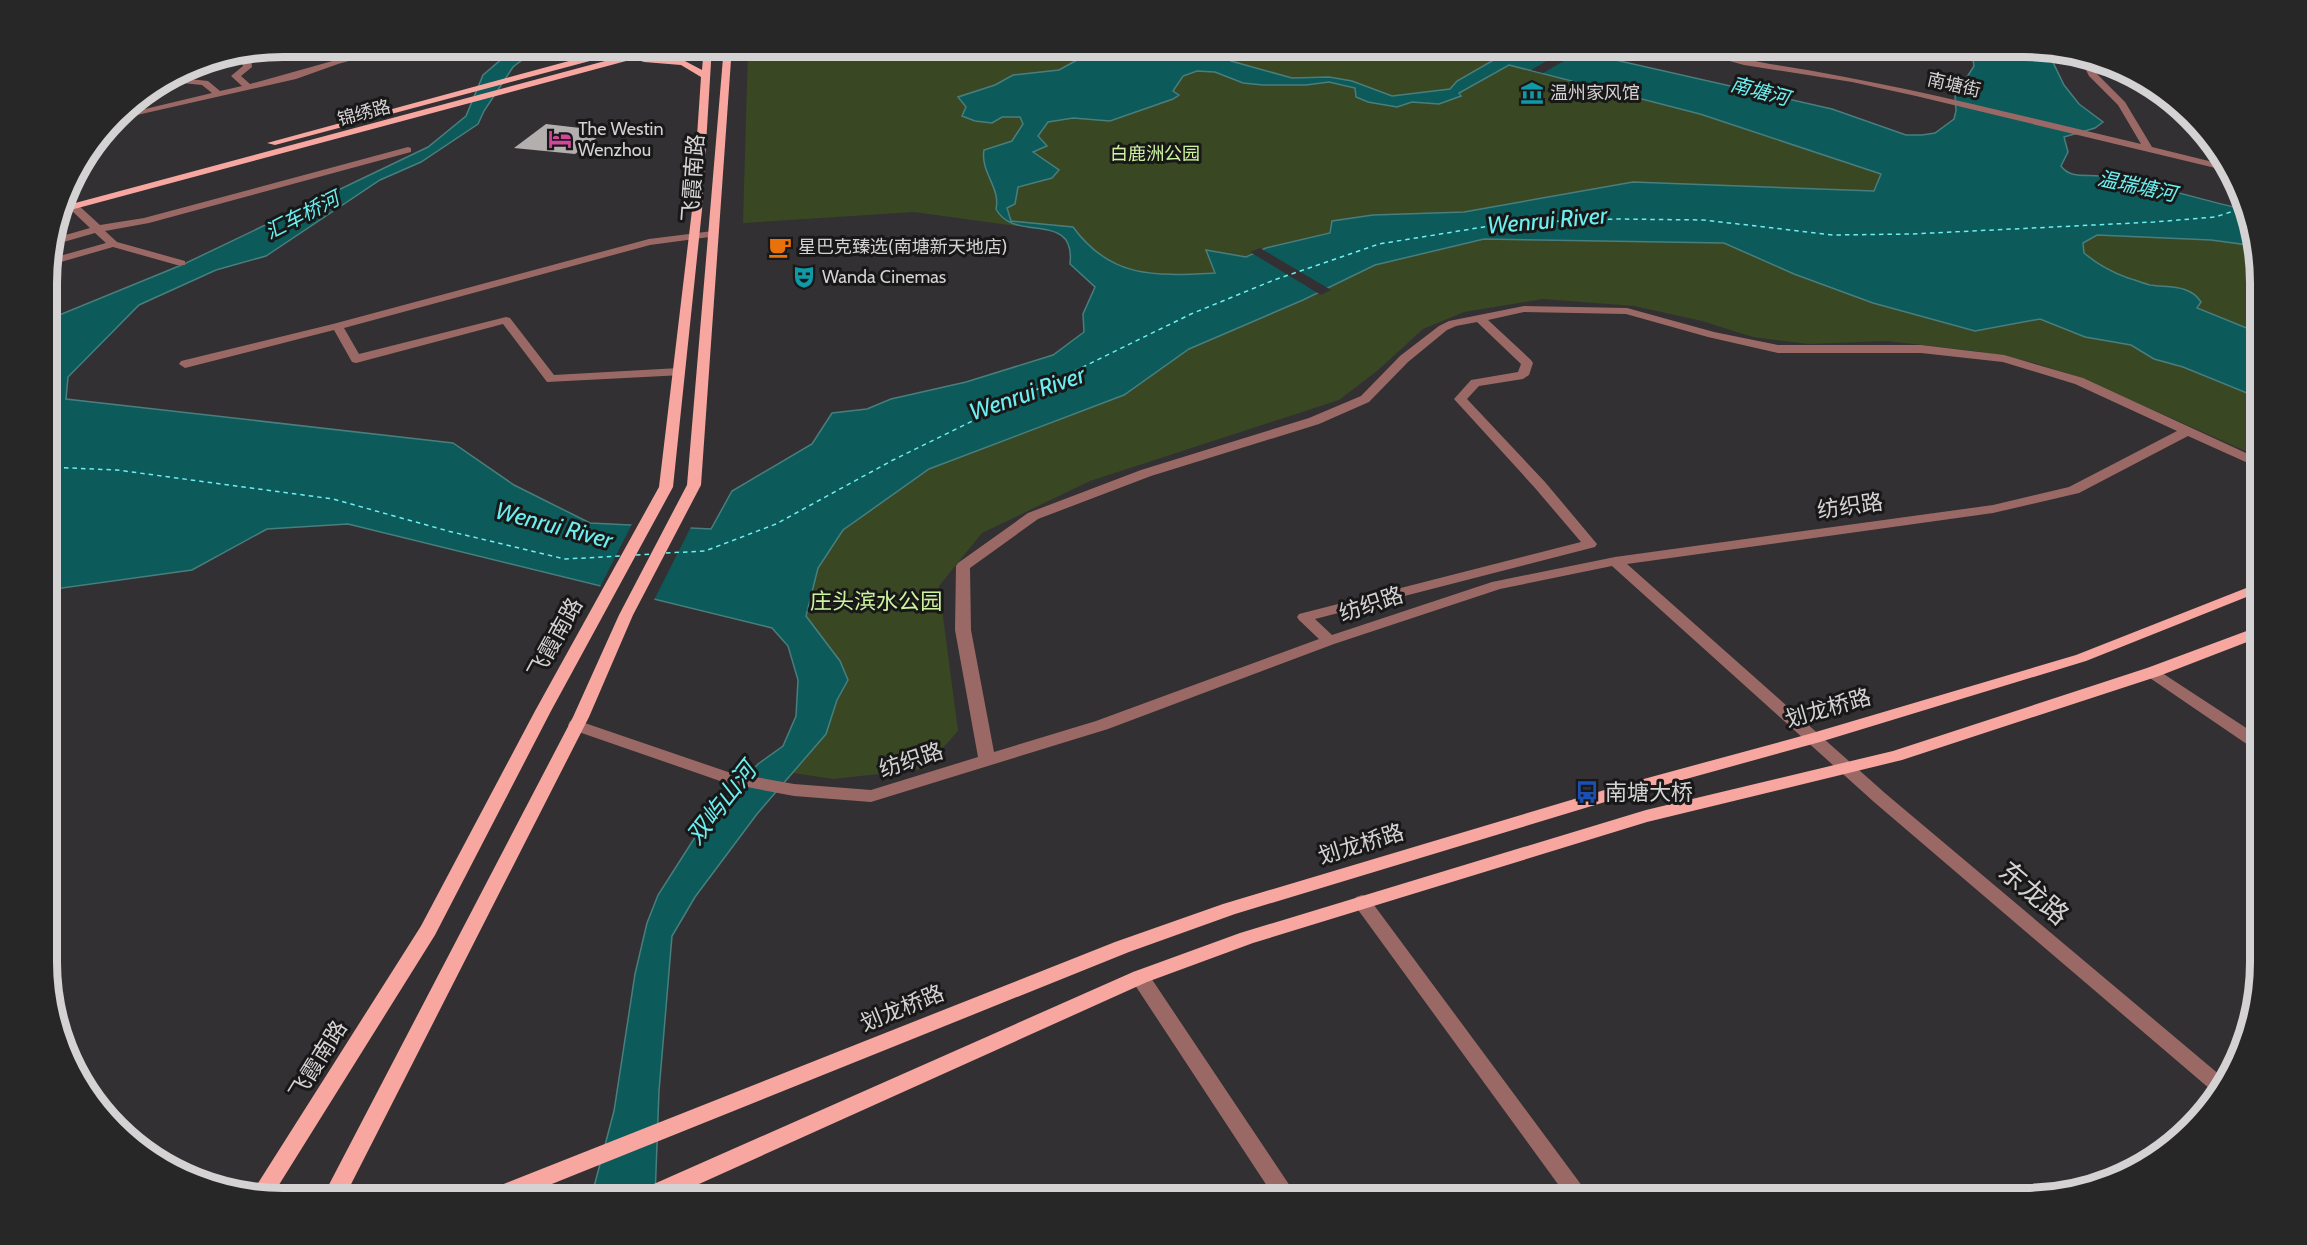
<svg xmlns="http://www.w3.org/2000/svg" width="2307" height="1245" viewBox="0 0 2307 1245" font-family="Cabin,'Noto Sans SC',sans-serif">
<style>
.green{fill:#394823}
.water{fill:#0d5a5a;stroke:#497e7e;stroke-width:1.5;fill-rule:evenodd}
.pier{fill:#323032}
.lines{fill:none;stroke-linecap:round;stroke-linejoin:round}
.ferry{stroke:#6ceff0;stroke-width:1.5;stroke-dasharray:4.5 4;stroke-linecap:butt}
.building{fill:#b3afae}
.minor{fill:#9b6965;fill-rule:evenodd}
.major{fill:#f8a6a0;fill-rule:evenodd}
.labels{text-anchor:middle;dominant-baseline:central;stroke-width:6;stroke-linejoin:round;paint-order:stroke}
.far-street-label{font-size:18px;fill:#d4d2d3;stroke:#191819}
.far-poi-label{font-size:18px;fill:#d4d2d3;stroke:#191819;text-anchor:start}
.far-park-label{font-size:18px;fill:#cef39f;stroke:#191819}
.far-water-label{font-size:20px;font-style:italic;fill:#6ceff0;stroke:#191819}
.street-label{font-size:22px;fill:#d4d2d3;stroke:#191819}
.park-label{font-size:22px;fill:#cef39f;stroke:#191819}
.poi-label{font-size:22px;fill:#d4d2d3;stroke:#191819;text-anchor:start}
.water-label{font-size:24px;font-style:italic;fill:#6ceff0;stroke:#191819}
.near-street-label{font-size:27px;fill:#d4d2d3;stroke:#191819}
.rim{fill:none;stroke:#d4d2d3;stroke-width:8}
</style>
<rect width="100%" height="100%" fill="#323032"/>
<!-- green -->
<path class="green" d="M 753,46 L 1440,47 L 1700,114 L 1882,174 L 1874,191 L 1633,182 L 1464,212 L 1373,215 L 1333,221 L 1330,233 L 1266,248 L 1246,257 L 1206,250 L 1215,273 C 1155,276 1112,279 1072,227 L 1016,226 L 914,212 L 743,223 L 748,50 Z
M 2097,235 L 2211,240 L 2256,246 L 2259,253 L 2259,333 L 2196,308 L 2194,294 C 2180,287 2168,287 2153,285 C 2128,282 2102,268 2084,253 L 2083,243 Z
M 1484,239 L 1724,243 L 1794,274 L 1873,303 L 1975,331 L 2040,319 L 2085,337 L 2131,345 L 2154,359 L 2183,367 L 2259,398 L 2259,457 L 2079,377 L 2031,362 L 1975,351 L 1887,341 L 1809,344 L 1753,337 L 1702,321 L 1634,306 L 1543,299 L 1464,312 L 1423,329 L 1377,371 L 1339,400 L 1090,481 L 982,533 L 939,586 L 958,731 L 924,769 L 833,779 L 793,773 L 826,734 L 837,700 L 848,680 L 840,661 L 806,616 L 818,568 L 843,530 L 929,469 L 1124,395 L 1189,349 L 1303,300 L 1375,265 Z"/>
<!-- water -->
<path class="water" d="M 2024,46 L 2048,52 L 2064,85 L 2079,104 L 2103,122 L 2095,128 L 2064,137 L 2068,152 L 2061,166 C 2070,179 2087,174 2100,176 C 2148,183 2195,198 2242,209 L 2256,246 L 2211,240 L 2097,235 L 2083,243 L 2084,253 C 2097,264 2111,272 2128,278 C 2135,280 2143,283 2150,285 C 2168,288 2190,284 2201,302 L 2197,308 L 2259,333 L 2259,398 L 2183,367 L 2154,359 L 2131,345 L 2085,337 L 2040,319 L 1975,331 L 1873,303 L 1794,274 L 1724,243 L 1484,239 L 1375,265 L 1303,300 L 1189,349 L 1124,395 L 929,469 L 843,530 L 818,568 L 806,616 L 840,661 L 848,680 L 837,700 L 826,734 L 757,814 L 695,897 L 672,936 L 659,1091 L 655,1198 L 591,1198 L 614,1111 L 635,974 L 647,923 L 658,895 L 706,820 L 758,764 L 783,746 L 796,716 L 798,680 L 788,646 L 772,628 L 348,524 L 267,529 L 192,570 L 48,590 L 47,320 L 184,264 L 428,147 L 466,116 L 483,75 L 516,47 L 539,47 L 513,67 L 484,111 L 478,124 L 421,162 L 380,180 L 266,256 L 216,270 L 139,305 L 68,377 L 66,399 L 453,443 L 514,485 L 590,523 L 711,529 L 732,491 L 812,444 L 832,413 L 867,409 L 891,399 L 966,382 L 1053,355 L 1084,332 L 1083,314 L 1095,287 L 1070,264 C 1076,209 1014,244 996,209 C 1001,188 980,172 984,150 L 1012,141 L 1023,124 L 1020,117 L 1002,117 L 992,123 L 975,121 L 962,116 L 966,107 L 958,97 L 995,85 L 1013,75 L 1059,70 L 1079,59 L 1081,49 L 1078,47 L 1261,47 L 1225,54 L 1231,61 L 1292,78 L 1329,77 L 1352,81 L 1392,96 L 1450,89 L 1457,81 L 1492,61 L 1440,47 L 1558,47 L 1832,109 L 1906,135 L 1922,135 L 1935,133 L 1954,119 L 1956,111 L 1955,96 L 1974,66 L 1971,47 ZM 1509,65 L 1700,114 L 1881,174 L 1874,191 L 1633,182 L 1464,212 L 1373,215 L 1332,221 L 1330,233 L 1266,248 L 1246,257 L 1206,250 L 1215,273 C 1155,276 1111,279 1073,227 L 1011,221 L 1007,208 L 1015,204 L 1018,187 L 1052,178 L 1059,170 L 1033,152 L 1047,146 L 1038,136 L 1048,122 L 1073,118 L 1110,121 L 1173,99 L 1179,95 L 1173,91 L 1183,76 L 1197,71 L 1215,72 L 1243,83 L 1263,85 L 1306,85 L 1329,82 L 1355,88 L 1356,97 L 1368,102 L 1397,107 L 1412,102 L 1439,104 L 1461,96 L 1459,93 Z"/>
<!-- pier -->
<path class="pier" d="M 1569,48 L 1581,51 L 1543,73 L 1531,70 Z
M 1260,248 L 1331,290 L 1321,295 L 1250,252 Z
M 633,522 L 692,525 L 653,602 L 599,589 Z"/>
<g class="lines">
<!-- ferry -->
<path class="ferry" d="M 47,467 L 117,470 L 333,499 L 448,531 L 565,559 L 622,556
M 666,553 L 705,551 L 776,524 L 893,460 L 1191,314 L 1274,280 L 1379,244 L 1508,223 L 1616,219 L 1704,220 L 1833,235 L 1912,234 L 2154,222 L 2215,217 L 2237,210 L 2246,219
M 636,555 L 652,554"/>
</g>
<!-- building -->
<path class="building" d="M 546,124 L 606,131 L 575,154 L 514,148 Z"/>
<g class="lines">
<!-- minor -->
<path class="minor" d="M 283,46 L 299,46 L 251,60 L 252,67 L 241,76 L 250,84 L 386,46 L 402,46 L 338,64 L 296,79 L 115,120 L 120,115 L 212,93 L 202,85 L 172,82 L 170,79 L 180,73 ZM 242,62 L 243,66 L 231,76 L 242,86 L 220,91 L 208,81 L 180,78 Z
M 1676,46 C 1708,46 1739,59 1770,64 C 1895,83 2018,115 2141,144 L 2118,105 L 2089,76 L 2081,60 L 2090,62 L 2096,73 L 2125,102 L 2152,147 L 2225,165 L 2228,171 L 1916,96 L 1852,82 L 1744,65 Z
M 408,147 L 411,148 L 411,152 L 149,223 L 105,231 L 117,242 L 185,261 L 185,265 L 177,265 L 113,247 L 47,266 L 49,259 L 106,243 L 95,233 L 53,245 L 55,238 L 90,228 L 69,208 L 69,204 L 77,204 L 100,225 L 144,218 Z
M 713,231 L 718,234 L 717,236 L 650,245 L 344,328 L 359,354 L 506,317 L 510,318 L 554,375 L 679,368 L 685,372 L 683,375 L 547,382 L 503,324 L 356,363 L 352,362 L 334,330 L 185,368 L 179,364 L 181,361 L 333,324 L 649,239 Z
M 1524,306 L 1627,308 L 1714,332 L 1778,345 L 1921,345 L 2004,355 L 2083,378 L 2259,459 L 2259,468 L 2188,436 L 2079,493 L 1993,513 L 1627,564 L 1886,794 L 2227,1081 L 2217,1095 L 1874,802 L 1612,566 L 1500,589 L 1334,644 L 1108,729 L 871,802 L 794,796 L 726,783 L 570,729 L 568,725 L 570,721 L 576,720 L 728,772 L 794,784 L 871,790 L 978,757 L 955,630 L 956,566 L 958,563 L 1028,513 L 1141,470 L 1309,418 L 1361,396 L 1400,356 L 1439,326 L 1449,321 ZM 1524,312 L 1626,314 L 1708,337 L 1778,353 L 1921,353 L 2003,362 L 2075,384 L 2177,431 L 2069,487 L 1993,505 L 1615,557 L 1492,582 L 1332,635 L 1315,619 L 1595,547 L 1597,544 L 1545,482 L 1467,399 L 1479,386 L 1523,379 L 1529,375 L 1533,363 L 1531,360 L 1488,320 ZM 1477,322 L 1521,364 L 1518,372 L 1471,380 L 1454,399 L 1535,488 L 1581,542 L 1299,614 L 1297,617 L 1299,620 L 1319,639 L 1096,721 L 994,752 L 971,630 L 970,568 L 1038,519 L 1151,476 L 1319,424 L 1369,402 L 1408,362 L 1447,330 L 1456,326 Z
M 47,308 L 55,313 L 55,317 L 47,319 Z
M 2153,667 L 2260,737 L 2260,750 L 2254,749 L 2147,676 L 2145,672 L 2147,668 Z
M 1362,895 L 1368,897 L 1591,1198 L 1568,1198 L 1356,907 L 1353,902 L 1356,897 Z
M 1140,970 L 1147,972 L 1298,1198 L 1275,1198 L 1133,982 L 1131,977 L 1133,972 Z
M 683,1173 L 691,1175 L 702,1198 L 680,1198 L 672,1182 L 675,1175 Z"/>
<!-- major -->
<path class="major" d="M 661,46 L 677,46 L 643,57 L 683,60 L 702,70 L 704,46 L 712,46 L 702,210 L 673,487 L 551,711 L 435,935 L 272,1196 L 253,1191 L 421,926 L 535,711 L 659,487 L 692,210 L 701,77 L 681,65 L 644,62 L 641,61 L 641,57 L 63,212 L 64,206 Z
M 724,46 L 732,46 L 701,485 L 633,615 L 589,717 L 344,1198 L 322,1198 L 573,717 L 619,615 L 687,485 Z
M 617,48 L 621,51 L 620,53 L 275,145 L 267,143 Z
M 2259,583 L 2259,592 L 2086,661 L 1820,742 L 1628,795 L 1235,914 L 1129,952 L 517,1198 L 483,1198 L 486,1191 L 1115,942 L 1223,904 L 1618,786 L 1809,734 L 2076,655 Z
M 2260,626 L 2260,637 L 2159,676 L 1902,760 L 1647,822 L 1253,943 L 1147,982 L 668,1198 L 635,1198 L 638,1191 L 1133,972 L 1240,933 L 1646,810 L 1893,751 L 2147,668 Z"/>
</g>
<!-- icons -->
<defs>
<g id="museum-bare" transform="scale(1.8)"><path d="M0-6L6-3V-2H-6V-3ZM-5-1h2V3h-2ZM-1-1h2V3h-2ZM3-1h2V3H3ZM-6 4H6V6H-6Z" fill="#0f9aa8" stroke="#191819" stroke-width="2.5" paint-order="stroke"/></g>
<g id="hotel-bare" transform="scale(1.8)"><path d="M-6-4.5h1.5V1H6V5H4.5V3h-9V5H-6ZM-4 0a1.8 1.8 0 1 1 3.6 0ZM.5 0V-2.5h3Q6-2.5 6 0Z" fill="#d1479c" stroke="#191819" stroke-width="2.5" paint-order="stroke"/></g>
<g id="cafe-bare" transform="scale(1.8)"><path d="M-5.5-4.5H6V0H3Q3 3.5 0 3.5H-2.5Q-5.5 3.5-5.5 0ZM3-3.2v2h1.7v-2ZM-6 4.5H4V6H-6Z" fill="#e8710a" stroke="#191819" stroke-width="2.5" paint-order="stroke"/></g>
<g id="theatre-bare" transform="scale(1.8)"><path d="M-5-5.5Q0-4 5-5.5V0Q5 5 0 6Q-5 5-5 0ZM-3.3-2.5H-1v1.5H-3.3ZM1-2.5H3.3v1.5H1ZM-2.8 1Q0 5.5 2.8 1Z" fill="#0f9aa8" stroke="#191819" stroke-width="2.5" paint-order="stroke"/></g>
<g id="bus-bare" transform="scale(1.8)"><path d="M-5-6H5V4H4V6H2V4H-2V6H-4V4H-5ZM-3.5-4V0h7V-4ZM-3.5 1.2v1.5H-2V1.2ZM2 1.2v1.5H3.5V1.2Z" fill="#1a4fb4" stroke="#191819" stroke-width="2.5" paint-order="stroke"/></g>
</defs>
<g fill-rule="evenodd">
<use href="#museum-bare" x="1532" y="93"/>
<use href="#hotel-bare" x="560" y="139"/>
<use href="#cafe-bare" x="780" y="247"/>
<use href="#theatre-bare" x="804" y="277"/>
<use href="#bus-bare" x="1587" y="792"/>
</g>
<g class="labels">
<!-- far-street labels -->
<g class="far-street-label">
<text transform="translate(1954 85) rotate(13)">南塘街</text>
<text transform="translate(364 113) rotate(-15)">锦绣路</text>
</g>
<!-- far-poi labels -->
<g class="far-poi-label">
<text x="1550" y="93">温州家风馆</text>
<text x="578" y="129">The Westin<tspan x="578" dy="21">Wenzhou</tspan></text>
<text x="798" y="247">星巴克臻选(南塘新天地店)</text>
<text x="822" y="277">Wanda Cinemas</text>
</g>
<!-- far-park labels -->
<g class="far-park-label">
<text x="1155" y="154">白鹿洲公园</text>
</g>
<!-- far-water labels -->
<g class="far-water-label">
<text transform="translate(1760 91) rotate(15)">南塘河</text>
<text transform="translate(2137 186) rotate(12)">温瑞塘河</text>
<text transform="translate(302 215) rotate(-27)">汇车桥河</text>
</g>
<!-- street labels -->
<g class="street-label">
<text transform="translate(693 178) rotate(-86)">飞霞南路</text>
<text transform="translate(1850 506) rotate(-8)">纺织路</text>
<text transform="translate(1371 604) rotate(-18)">纺织路</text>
<text transform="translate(555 638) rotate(-61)">飞霞南路</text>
<text transform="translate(1828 708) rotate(-16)">划龙桥路</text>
<text transform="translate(911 760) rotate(-18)">纺织路</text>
<text transform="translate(1361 844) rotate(-17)">划龙桥路</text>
<text transform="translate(902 1008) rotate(-22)">划龙桥路</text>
<text transform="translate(318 1060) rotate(-58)">飞霞南路</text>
</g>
<!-- park labels -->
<g class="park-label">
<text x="876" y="601">庄头滨水公园</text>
</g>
<!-- poi labels -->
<g class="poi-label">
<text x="1605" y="792">南塘大桥</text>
</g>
<!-- water labels -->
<g class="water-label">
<text transform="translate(1547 220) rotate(-5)">Wenrui River</text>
<text transform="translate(1027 393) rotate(-19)">Wenrui River</text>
<text transform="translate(554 525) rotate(15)">Wenrui River</text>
<text transform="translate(721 803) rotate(-52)">双屿山河</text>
</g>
<!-- near-street labels -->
<g class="near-street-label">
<text transform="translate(2034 893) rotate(40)">东龙路</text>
</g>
</g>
<!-- crop -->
<path d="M0 0H2307V1245H0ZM283 57H2024A226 226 0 0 1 2250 283V962A226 226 0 0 1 2024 1188H283A226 226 0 0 1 57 962V283A226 226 0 0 1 283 57Z" fill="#282728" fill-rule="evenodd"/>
<path class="rim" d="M283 57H2024A226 226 0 0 1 2250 283V962A226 226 0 0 1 2024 1188H283A226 226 0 0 1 57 962V283A226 226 0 0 1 283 57Z"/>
</svg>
